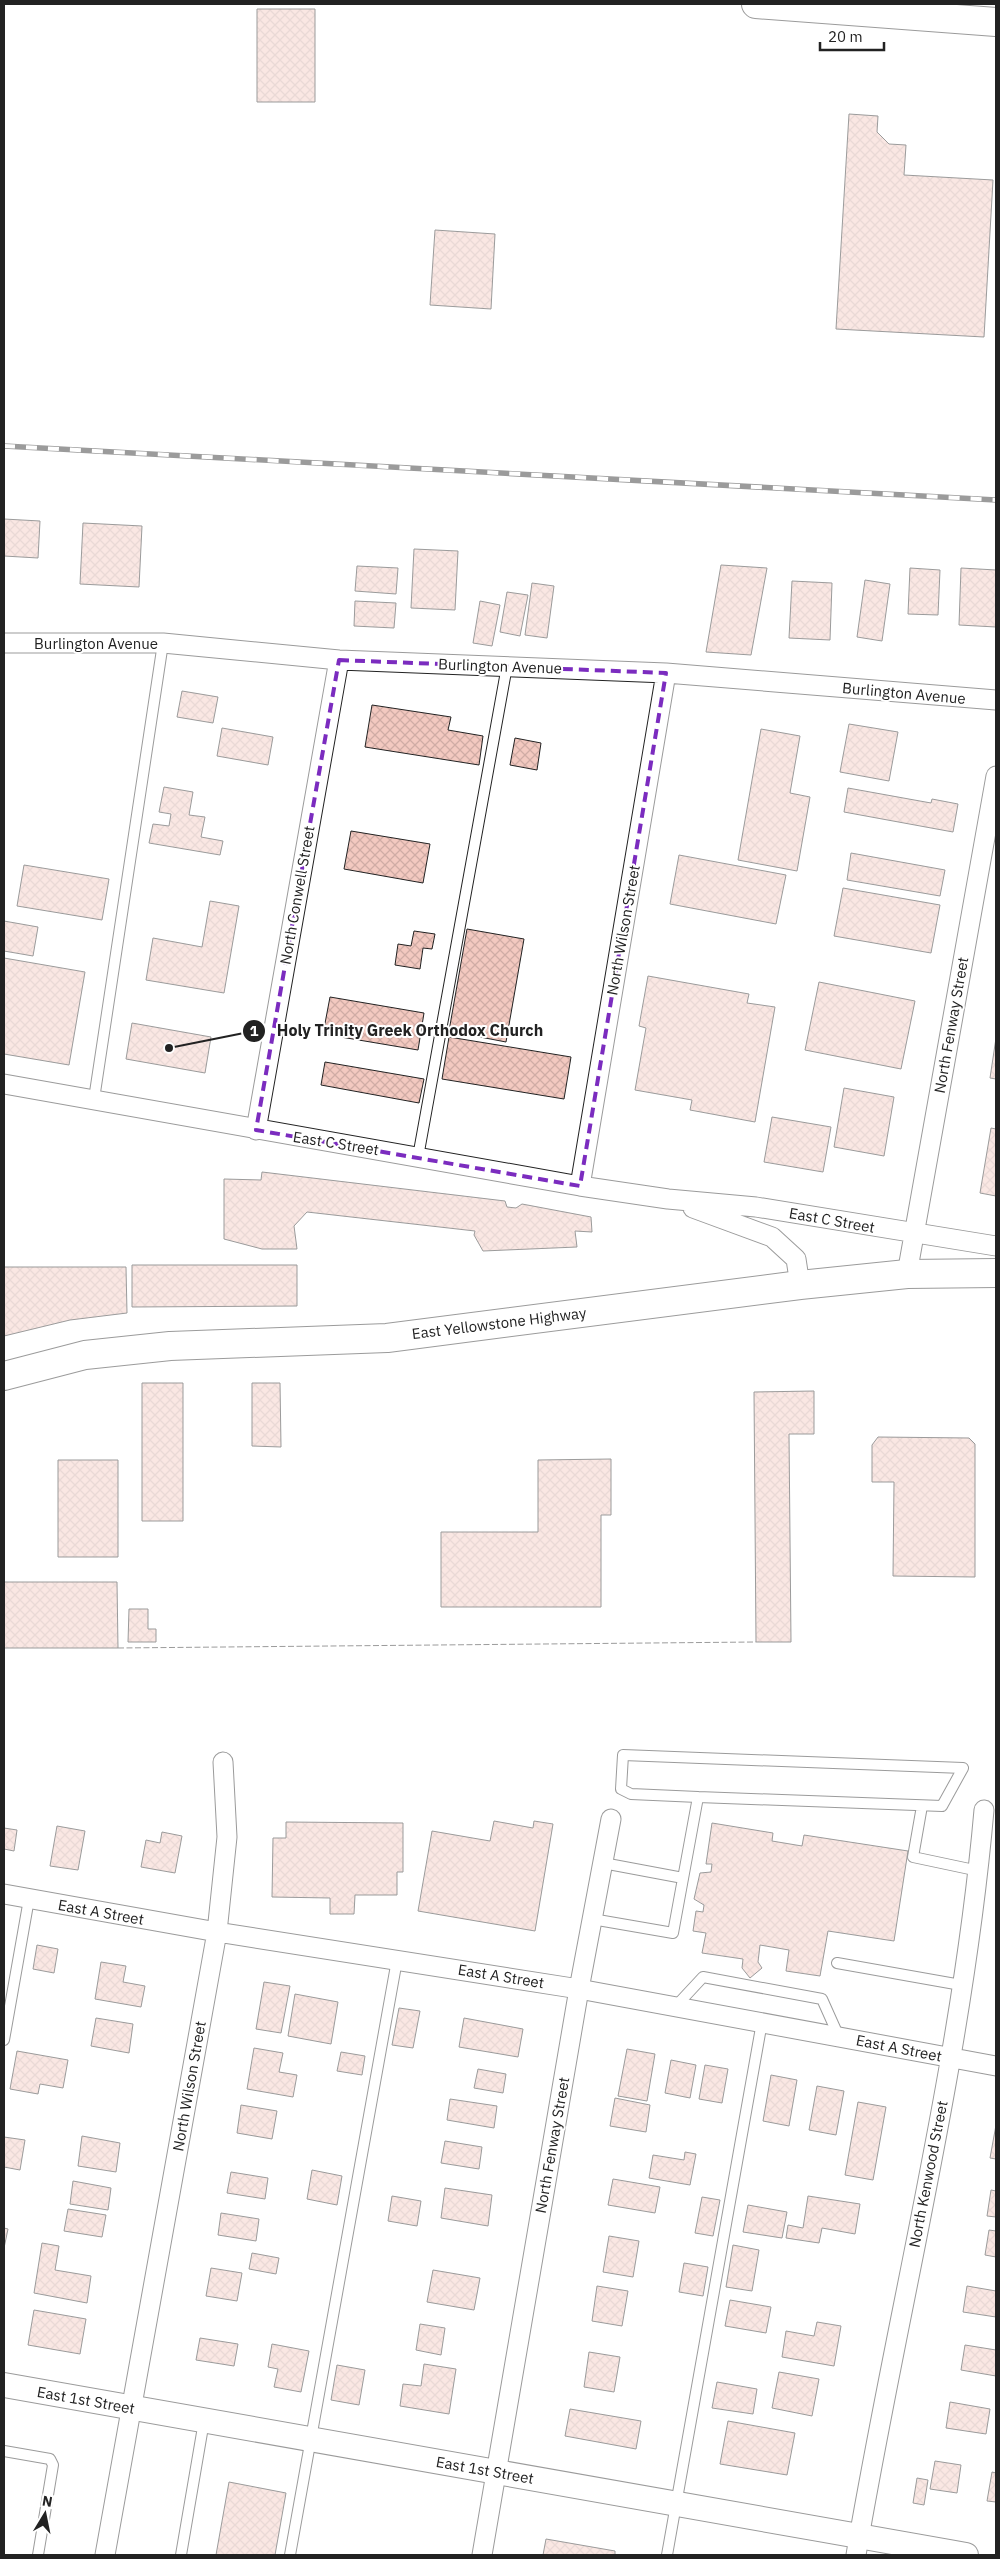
<svg xmlns="http://www.w3.org/2000/svg" width="1000" height="2559" viewBox="0 0 1000 2559" font-family="'IBM Plex Sans',sans-serif">
<style>
.building{fill:url(#building-cross-hatch);stroke:#222}
.lines{fill:none;stroke-linecap:round;stroke-linejoin:round}
.service-casing{stroke:#222;stroke-width:12}
.minor-casing{stroke:#222;stroke-width:21}
.tertiary-casing{stroke:#222;stroke-width:26}
.secondary-casing{stroke:#222;stroke-width:30}
.primary-casing{stroke:#222;stroke-width:30}
.service{stroke:#fff;stroke-width:10}
.minor{stroke:#fff;stroke-width:19}
.tertiary{stroke:#fff;stroke-width:24}
.secondary{stroke:#fff;stroke-width:28}
.primary{stroke:#fff;stroke-width:28}
.rail-casing{stroke:#222;stroke-width:5.5}
.rail{stroke:#fff;stroke-width:4;stroke-dasharray:11;stroke-linecap:butt}
.fence{stroke:#222;stroke-width:1;stroke-dasharray:6 2.5;stroke-linecap:butt}
.marked{fill:none;stroke:#7b2cbf;stroke-width:4;stroke-dasharray:10 6;stroke-linejoin:round}
.labels{text-anchor:middle;dominant-baseline:central;stroke-width:4;stroke-linejoin:round;paint-order:stroke}
.street-label{font-size:15px;fill:#222;stroke:#fff}
.leader{fill:none;stroke:#222;stroke-width:2}
.callout-dot{fill:#222;stroke:#fff;stroke-width:2}
.mark-label{font-size:15px;text-anchor:middle;font-weight:bold;fill:#fff}
.callout-label{font-size:16px;text-anchor:middle;font-weight:bold;fill:#222;stroke:#fff;stroke-width:4;stroke-linejoin:round;paint-order:stroke}
</style>
<defs>
<pattern id="building-cross-hatch" width="8" height="8" patternUnits="userSpaceOnUse" patternTransform="scale(1.25)"><rect width="8" height="8" fill="#f3c9c0"/><path d="M0 0l8 8M0 8l8-8" fill="none" stroke="#d0aca5"/></pattern>
</defs>
<rect width="100%" height="100%" fill="#fff"/>
<!-- building -->
<path class="building" d="M 257,9 L 315,9 L 315,102 L 257,102 Z
M 849,114 L 878,116 L 877,132 L 889,144 L 906,145 L 904,175 L 993,180 L 984,337 L 836,329 Z
M 435,230 L 495,234 L 491,309 L 430,305 Z
M 4,519 L 40,521 L 38,558 L 4,556 Z
M 83,523 L 142,526 L 139,587 L 80,584 Z
M 414,549 L 458,551 L 455,610 L 411,608 Z
M 721,565 L 767,568 L 751,655 L 706,652 Z
M 357,566 L 398,568 L 396,594 L 355,591 Z
M 910,568 L 940,570 L 938,615 L 908,614 Z
M 961,568 L 996,570 L 996,627 L 959,625 Z
M 865,580 L 890,584 L 882,641 L 857,637 Z
M 792,581 L 832,583 L 830,640 L 789,638 Z
M 532,583 L 554,586 L 547,638 L 525,635 Z
M 507,592 L 528,595 L 520,636 L 500,632 Z
M 355,601 L 396,603 L 394,628 L 354,626 Z
M 480,601 L 500,605 L 492,646 L 473,643 Z
M 182,691 L 218,697 L 213,723 L 177,717 Z
M 372,705 L 451,717 L 448,730 L 483,736 L 479,765 L 365,747 Z
M 849,724 L 898,732 L 889,781 L 840,772 Z
M 222,728 L 273,737 L 268,765 L 217,756 Z
M 761,729 L 800,736 L 790,793 L 810,797 L 797,871 L 738,860 Z
M 515,738 L 541,743 L 537,770 L 510,765 Z
M 164,787 L 193,792 L 189,815 L 205,817 L 201,837 L 223,841 L 220,855 L 149,843 L 153,824 L 169,826 L 171,814 L 159,812 Z
M 848,788 L 931,803 L 932,799 L 958,804 L 953,832 L 844,812 Z
M 351,831 L 430,844 L 423,883 L 344,869 Z
M 851,853 L 945,870 L 940,896 L 847,880 Z
M 679,855 L 786,875 L 776,924 L 670,904 Z
M 24,865 L 109,879 L 102,920 L 17,906 Z
M 843,888 L 940,905 L 931,953 L 834,936 Z
M 210,901 L 239,906 L 224,993 L 146,980 L 153,938 L 202,947 Z
M 4,921 L 38,927 L 33,956 L 4,951 Z
M 467,929 L 524,939 L 506,1042 L 449,1031 Z
M 414,931 L 435,934 L 432,949 L 423,948 L 420,969 L 395,965 L 398,944 L 411,946 Z
M 4,958 L 85,972 L 69,1065 L 4,1054 Z
M 648,976 L 749,994 L 747,1003 L 775,1007 L 755,1122 L 690,1110 L 692,1100 L 635,1090 L 646,1028 L 639,1026 Z
M 819,982 L 915,1001 L 901,1069 L 805,1050 Z
M 330,997 L 424,1013 L 418,1050 L 323,1034 Z
M 132,1023 L 211,1037 L 205,1073 L 126,1059 Z
M 449,1037 L 571,1057 L 564,1099 L 442,1079 Z
M 996,1038 L 996,1079 L 990,1078 Z
M 325,1062 L 424,1079 L 419,1103 L 321,1085 Z
M 844,1088 L 894,1097 L 884,1156 L 834,1147 Z
M 772,1117 L 831,1127 L 823,1172 L 764,1162 Z
M 991,1128 L 996,1129 L 996,1196 L 980,1193 Z
M 262,1172 L 505,1201 L 507,1207 L 516,1208 L 522,1204 L 591,1217 L 592,1232 L 575,1231 L 577,1247 L 483,1251 L 474,1235 L 475,1231 L 307,1212 L 294,1226 L 297,1249 L 262,1249 L 224,1239 L 224,1179 L 261,1180 Z
M 132,1265 L 297,1265 L 297,1306 L 132,1307 Z
M 4,1267 L 126,1267 L 127,1313 L 70,1320 L 4,1336 Z
M 142,1383 L 183,1383 L 183,1521 L 142,1521 Z
M 252,1383 L 280,1383 L 281,1447 L 252,1446 Z
M 814,1391 L 814,1434 L 789,1434 L 791,1642 L 756,1642 L 754,1392 Z
M 878,1437 L 969,1438 L 975,1444 L 975,1577 L 893,1576 L 894,1482 L 872,1482 L 872,1445 Z
M 611,1459 L 611,1515 L 601,1515 L 601,1607 L 441,1607 L 441,1532 L 538,1532 L 538,1460 Z
M 58,1460 L 118,1460 L 118,1557 L 58,1557 Z
M 4,1582 L 117,1582 L 118,1648 L 4,1648 Z
M 129,1609 L 148,1609 L 148,1629 L 156,1629 L 156,1642 L 128,1642 Z
M 494,1821 L 533,1828 L 534,1821 L 553,1824 L 535,1931 L 418,1911 L 432,1831 L 490,1841 Z
M 286,1822 L 403,1823 L 403,1872 L 397,1872 L 397,1895 L 355,1895 L 354,1914 L 330,1914 L 330,1898 L 272,1897 L 273,1838 L 286,1838 Z
M 712,1823 L 773,1833 L 772,1841 L 802,1846 L 804,1835 L 908,1851 L 894,1941 L 828,1931 L 820,1976 L 786,1971 L 789,1950 L 760,1945 L 758,1962 L 762,1968 L 750,1978 L 742,1968 L 743,1959 L 702,1953 L 706,1933 L 693,1931 L 696,1911 L 703,1912 L 704,1905 L 694,1899 L 700,1873 L 711,1872 L 712,1864 L 706,1864 Z
M 57,1826 L 85,1831 L 78,1870 L 50,1866 Z
M 4,1828 L 17,1830 L 14,1851 L 4,1849 Z
M 162,1832 L 182,1836 L 175,1873 L 141,1867 L 146,1840 L 160,1843 Z
M 37,1945 L 58,1949 L 54,1973 L 33,1969 Z
M 101,1962 L 126,1966 L 123,1982 L 145,1986 L 141,2007 L 95,1999 Z
M 264,1982 L 290,1986 L 281,2033 L 256,2029 Z
M 295,1994 L 338,2002 L 331,2044 L 288,2036 Z
M 399,2008 L 420,2011 L 413,2048 L 392,2045 Z
M 96,2018 L 133,2024 L 129,2053 L 91,2046 Z
M 464,2018 L 523,2029 L 518,2057 L 459,2047 Z
M 254,2048 L 283,2053 L 279,2072 L 297,2075 L 293,2097 L 247,2089 Z
M 627,2049 L 655,2054 L 647,2101 L 618,2096 Z
M 17,2051 L 68,2060 L 63,2088 L 40,2084 L 38,2094 L 10,2089 Z
M 341,2052 L 365,2056 L 362,2075 L 337,2071 Z
M 671,2060 L 696,2065 L 690,2098 L 665,2093 Z
M 705,2065 L 728,2069 L 722,2103 L 699,2099 Z
M 478,2069 L 506,2074 L 503,2093 L 474,2088 Z
M 771,2075 L 797,2080 L 789,2126 L 763,2121 Z
M 817,2086 L 844,2091 L 836,2135 L 809,2130 Z
M 615,2098 L 650,2105 L 646,2132 L 610,2126 Z
M 450,2099 L 497,2106 L 494,2128 L 447,2120 Z
M 858,2102 L 886,2107 L 873,2180 L 845,2175 Z
M 241,2105 L 277,2111 L 272,2139 L 237,2133 Z
M 996,2125 L 996,2159 L 990,2158 Z
M 82,2136 L 120,2143 L 116,2172 L 78,2166 Z
M 4,2137 L 25,2140 L 20,2170 L 4,2167 Z
M 445,2141 L 482,2147 L 479,2169 L 441,2163 Z
M 685,2152 L 696,2154 L 690,2185 L 649,2178 L 653,2155 L 684,2160 Z
M 312,2170 L 342,2176 L 337,2205 L 307,2199 Z
M 231,2172 L 268,2178 L 265,2199 L 227,2193 Z
M 613,2179 L 660,2187 L 655,2213 L 608,2205 Z
M 73,2181 L 111,2188 L 108,2210 L 70,2204 Z
M 445,2188 L 492,2195 L 488,2226 L 441,2218 Z
M 991,2190 L 996,2191 L 996,2217 L 987,2216 Z
M 392,2196 L 421,2201 L 417,2226 L 388,2221 Z
M 808,2196 L 860,2204 L 855,2234 L 822,2228 L 819,2243 L 786,2238 L 788,2225 L 803,2228 Z
M 702,2197 L 720,2200 L 713,2236 L 695,2233 Z
M 748,2205 L 787,2212 L 782,2238 L 743,2232 Z
M 68,2209 L 106,2215 L 102,2237 L 64,2231 Z
M 221,2213 L 259,2219 L 256,2241 L 218,2235 Z
M 4,2228 L 8,2229 L 4,2248 Z
M 989,2230 L 996,2231 L 996,2257 L 985,2255 Z
M 609,2236 L 639,2241 L 633,2277 L 603,2272 Z
M 42,2243 L 59,2246 L 55,2270 L 91,2276 L 87,2303 L 34,2293 Z
M 733,2245 L 759,2250 L 752,2291 L 726,2287 Z
M 252,2253 L 279,2258 L 276,2274 L 249,2269 Z
M 684,2263 L 708,2267 L 703,2296 L 679,2292 Z
M 211,2268 L 242,2273 L 237,2301 L 206,2296 Z
M 433,2270 L 480,2278 L 474,2310 L 427,2302 Z
M 597,2286 L 628,2291 L 622,2326 L 592,2321 Z
M 967,2286 L 996,2291 L 996,2317 L 963,2312 Z
M 730,2300 L 771,2307 L 766,2333 L 725,2326 Z
M 34,2310 L 86,2319 L 80,2354 L 28,2345 Z
M 817,2322 L 841,2326 L 834,2366 L 782,2357 L 786,2331 L 814,2336 Z
M 420,2324 L 445,2328 L 441,2355 L 416,2350 Z
M 200,2338 L 238,2344 L 234,2366 L 196,2360 Z
M 272,2344 L 309,2351 L 301,2392 L 274,2387 L 278,2369 L 268,2367 Z
M 965,2345 L 996,2350 L 996,2376 L 961,2370 Z
M 589,2352 L 620,2357 L 614,2392 L 584,2387 Z
M 424,2364 L 456,2369 L 449,2414 L 400,2406 L 403,2384 L 421,2386 Z
M 337,2365 L 365,2370 L 359,2405 L 331,2400 Z
M 779,2372 L 819,2379 L 812,2416 L 772,2408 Z
M 717,2382 L 757,2389 L 753,2414 L 712,2408 Z
M 950,2402 L 990,2409 L 986,2434 L 946,2428 Z
M 570,2409 L 641,2421 L 636,2449 L 565,2436 Z
M 728,2421 L 795,2433 L 787,2475 L 720,2464 Z
M 935,2461 L 961,2465 L 957,2493 L 930,2489 Z
M 992,2472 L 996,2473 L 996,2502 L 987,2501 Z
M 917,2478 L 928,2480 L 924,2505 L 913,2503 Z
M 229,2482 L 286,2493 L 275,2555 L 216,2555 Z
M 546,2539 L 615,2551 L 615,2555 L 543,2555 Z"/>
<g class="lines">
<!-- service casing -->
<g class="service-casing">
<path id="service" d="M 94,1099 L 163,643
M 418,1157 L 507,666
M 922,1806 L 913,1857 L 979,1871
M 603,1863 L 683,1878
M 592,1919 L 673,1933 L 698,1797 L 942,1806 L 963,1768 L 623,1755 L 621,1789 L 631,1794 L 698,1797
M 837,1963 L 961,1985
M 676,2006 L 703,1977 L 822,1999 L 839,2037
M 4,2040 L 29,1899
M 4,2451 L 50,2459 L 53,2465 L 38,2555
M 181,2555 L 204,2421
M 290,2555 L 397,1960
M 667,2555 L 762,2022"/>
</g>
<!-- minor casing -->
<g class="minor-casing">
<path id="minor" d="M 4,643 L 163,643 L 339,660 L 666,673 L 996,700
M 4,1084 L 580,1186 L 668,1199 L 756,1207 L 996,1246
M 256,1130 L 339,660
M 580,1186 L 666,673
M 693,1208 L 772,1237 L 796,1259 L 800,1285
M 907,1274 L 996,776
M 4,1894 L 217,1932 L 579,1989 L 996,2066
M 105,2555 L 217,1932 L 227,1837 L 223,1762
M 482,2555 L 579,1989 L 611,1819
M 856,2555 C 898,2307 962,2061 984,1810"/>
</g>
<!-- tertiary casing -->
<g class="tertiary-casing">
<path id="tertiary" d="M 4,2385 L 966,2555"/>
</g>
<!-- secondary casing -->
<g class="secondary-casing">
<path id="secondary" d="M 756,4 L 996,22"/>
</g>
<!-- primary casing -->
<g class="primary-casing">
<path id="primary" d="M 4,1376 L 85,1355 L 170,1346 L 387,1338 L 800,1285 L 907,1274 L 996,1273"/>
</g>
<!-- service -->
<use href="#service" class="service"/>
<!-- minor -->
<use href="#minor" class="minor"/>
<!-- tertiary -->
<use href="#tertiary" class="tertiary"/>
<!-- secondary -->
<use href="#secondary" class="secondary"/>
<!-- primary -->
<use href="#primary" class="primary"/>
<!-- rail casing -->
<g class="rail-casing">
<path id="rail" d="M 4,446 L 996,500"/>
</g>
<!-- rail -->
<use href="#rail" class="rail"/>
<!-- fence -->
<path class="fence" d="M 118,1648 L 756,1642"/>
</g>
<!-- marked area -->
<path d="M0 0H1000V2559H0ZM 339,660 L 666,673 L 580,1186 L 256,1130 Z" fill="#fff" fill-opacity=".55" fill-rule="evenodd"/>
<path class="marked" d="M 339,660 L 666,673 L 580,1186 L 256,1130 Z"/>
<g class="labels">
<!-- street labels -->
<g class="street-label">
<text x="96" y="643">Burlington Avenue</text>
<text transform="translate(500 666) rotate(2)">Burlington Avenue</text>
<text transform="translate(904 693) rotate(5)">Burlington Avenue</text>
<text transform="translate(297 895) rotate(-80)">North Conwell Street</text>
<text transform="translate(623 930) rotate(-80)">North Wilson Street</text>
<text transform="translate(951 1025) rotate(-80)">North Fenway Street</text>
<text transform="translate(336 1143) rotate(9)">East C Street</text>
<text transform="translate(832 1220) rotate(10)">East C Street</text>
<text transform="translate(499 1323) rotate(-7)">East Yellowstone Highway</text>
<text transform="translate(101 1912) rotate(10)">East A Street</text>
<text transform="translate(501 1976) rotate(9)">East A Street</text>
<text transform="translate(899 2048) rotate(11)">East A Street</text>
<text transform="translate(189 2086) rotate(-80)">North Wilson Street</text>
<text transform="translate(552 2145) rotate(-80)">North Fenway Street</text>
<text transform="translate(928 2174) rotate(-79)">North Kenwood Street</text>
<text transform="translate(86 2400) rotate(10)">East 1st Street</text>
<text transform="translate(485 2470) rotate(10)">East 1st Street</text>
</g>
</g>
<!-- callouts -->
<path class="leader" d="M169 1048L254 1031"/>
<g class="callout-dot">
<circle cx="169" cy="1048" r="5"/>
<circle cx="254" cy="1031" r="12"/>
</g>
<g class="mark-label">
<text x="254" y="1036">1</text>
</g>
<g class="callout-label">
<text x="410" y="1036">Holy Trinity Greek Orthodox Church</text>
</g>
<!-- border -->
<rect width="1000" height="2559" fill="none" stroke="#222222" stroke-width="10"/>
<!-- north arrow -->
<g transform="translate(45 2514) rotate(10)" stroke="#ffffff" stroke-width="4" paint-order="stroke">
<path d="M0-4L9 19L0 12L-9 19Z" fill="#222222"/>
<text y="-8" font-size="14" font-weight="bold" text-anchor="middle" fill="#222222">N</text>
</g>
<!-- scale -->
<path d="M820 42v8h64v-8" fill="none" stroke="#222222" stroke-width="2.5"/>
<text x="828" y="42" font-size="15" fill="#222222" stroke="#ffffff" stroke-width="4" paint-order="stroke">20 m</text>
</svg>
